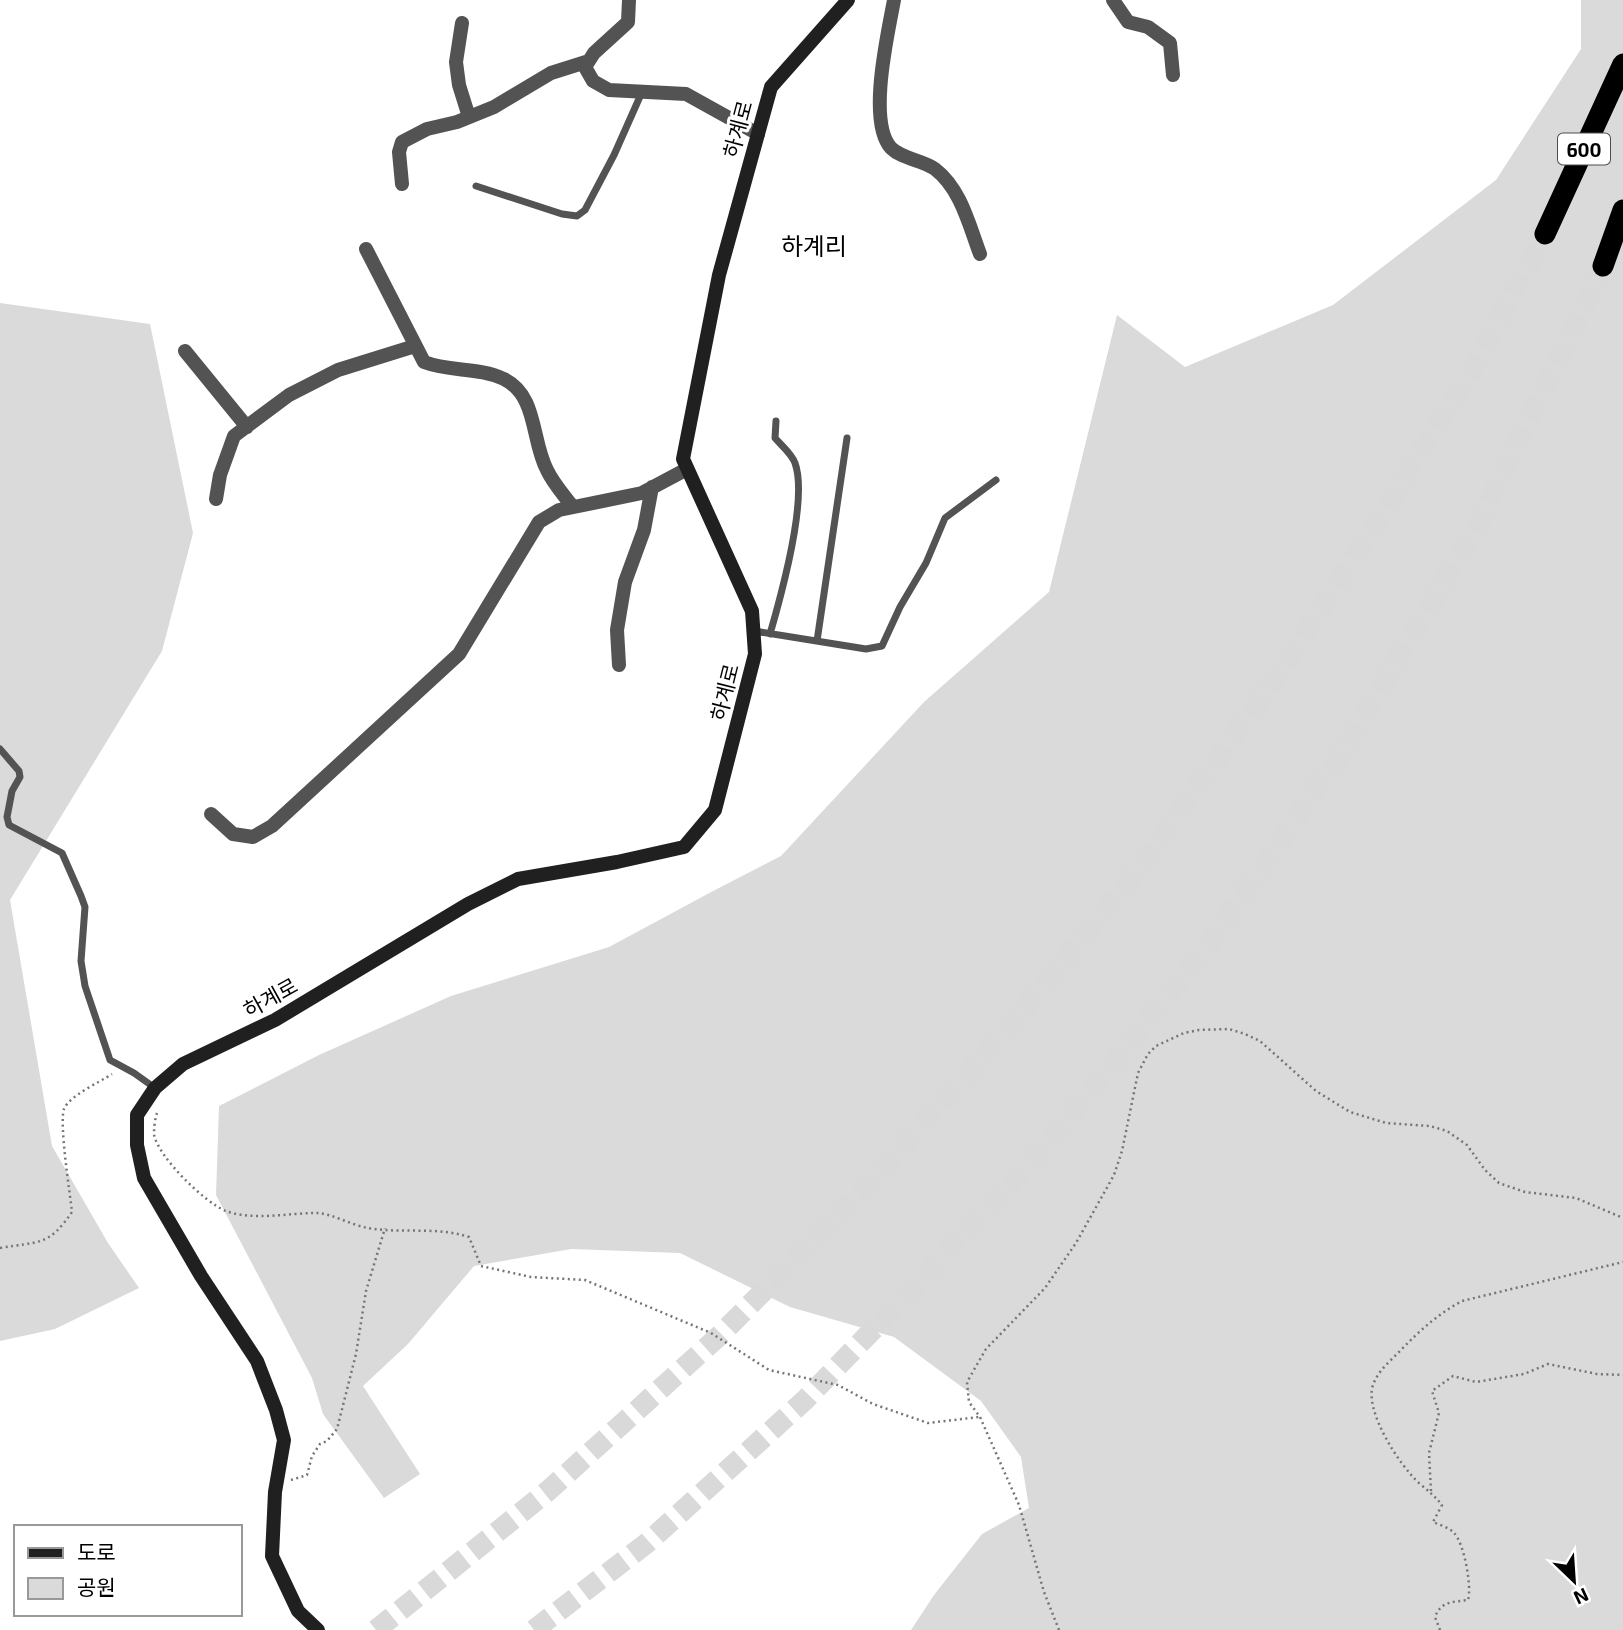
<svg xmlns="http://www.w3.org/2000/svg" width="1623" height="1630" viewBox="0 0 1623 1630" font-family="'Exo 2','Noto Sans KR',sans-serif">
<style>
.green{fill:#dadada}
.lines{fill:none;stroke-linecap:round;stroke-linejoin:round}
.highway-tunnel{stroke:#d9d9d9;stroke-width:21;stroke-dasharray:21 10;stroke-linecap:butt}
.highway-casing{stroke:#dbdbdb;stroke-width:24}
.path{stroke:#757575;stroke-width:2.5;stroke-dasharray:2 3.5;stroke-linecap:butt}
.lane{stroke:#535353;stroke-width:7}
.street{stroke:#535353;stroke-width:14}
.secondary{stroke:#202020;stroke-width:14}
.highway{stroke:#000;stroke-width:21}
.labels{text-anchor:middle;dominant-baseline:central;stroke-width:6;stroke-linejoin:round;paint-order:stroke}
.shield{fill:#fff;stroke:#4c4c4c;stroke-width:2}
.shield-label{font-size:19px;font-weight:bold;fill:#000}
.street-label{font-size:21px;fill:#000;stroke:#fff}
.quarter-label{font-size:24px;fill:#000;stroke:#fff}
</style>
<rect width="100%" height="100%" fill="#fff"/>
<!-- green -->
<path class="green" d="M 1581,0 L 1623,0 L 1623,1630 L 911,1630 L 934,1595 L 982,1534 L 1029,1508 L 1021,1457 L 981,1401 L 894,1337 L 790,1307 L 680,1253 L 571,1249 L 474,1266 L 408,1344 L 363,1386 L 420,1474 L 384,1498 L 323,1414 L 312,1378 L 216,1195 L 219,1106 L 319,1055 L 451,996 L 609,947 L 715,890 L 781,856 L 924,702 L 1049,592 L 1117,315 L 1185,367 L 1333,305 L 1496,180 L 1581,49 Z
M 0,303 L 150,324 L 193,533 L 162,651 L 10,900 L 52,1146 L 108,1243 L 139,1288 L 55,1329 L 0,1341 Z"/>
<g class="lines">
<!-- highway-tunnel -->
<path class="highway-tunnel" d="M 376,1630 L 549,1490 L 720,1335 L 864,1190 L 1025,1008 L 1139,868 L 1294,652 L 1462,387 L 1545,234
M 534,1630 L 647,1543 L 805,1400 L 919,1282 L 1055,1135 L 1207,946 L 1345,748 L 1481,519 L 1603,266"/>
<!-- highway casing -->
<g class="highway-casing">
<path id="highway" d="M 1545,234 L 1623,64
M 1603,266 L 1623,210"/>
</g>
<!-- path -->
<path class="path" d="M 157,1113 C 155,1119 154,1127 154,1134 C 157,1156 205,1203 226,1211 C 253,1221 288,1213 317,1213 C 333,1214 351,1225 368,1228 C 402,1234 435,1226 469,1237 L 481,1266 L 531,1277 L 585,1280 L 711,1333 L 769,1370 L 838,1385 L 873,1404 L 928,1423 L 979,1417
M 0,1248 C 39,1241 48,1247 72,1212 C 70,1193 59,1124 64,1109 C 69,1096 100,1082 112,1074
M 291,1480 L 307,1475 L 312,1456 L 320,1444 L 327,1441 L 337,1429 L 356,1354 L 366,1291 L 385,1228
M 1431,1491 L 1429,1453 L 1439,1413 L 1432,1391 L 1453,1376 L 1476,1382 L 1524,1374 L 1548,1364 L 1597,1374 L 1623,1375
M 1059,1630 L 1044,1592 L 1019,1505 L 980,1417 L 969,1402 L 967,1382 L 986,1349 L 1045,1288 L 1076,1243 L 1114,1175 L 1122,1151 L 1138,1073 L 1148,1054 L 1156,1046 L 1184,1033 L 1199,1030 L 1229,1029 L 1245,1034 L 1260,1041 L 1316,1091 L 1350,1112 L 1386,1123 L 1430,1126 L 1447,1131 L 1467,1145 L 1485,1170 L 1499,1183 L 1525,1192 L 1576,1198 L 1623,1218
M 1440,1630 L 1435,1617 C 1441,1601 1453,1602 1468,1600 C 1472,1586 1464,1543 1454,1533 C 1450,1528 1440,1525 1433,1522 L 1442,1505 C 1435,1496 1428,1491 1419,1483 C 1400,1466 1364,1411 1373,1385 C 1378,1371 1390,1361 1400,1351 C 1419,1331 1438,1314 1462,1301 L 1623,1262"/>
<!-- lane -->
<path class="lane" d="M 476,186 L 562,214 L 577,216 L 585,210 L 614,155 L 642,92
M 754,631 L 866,649 L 882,646 L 900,607 L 926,563 L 945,518 L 996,480
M 770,634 C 781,596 808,499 795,463 C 792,454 781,445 775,438 L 776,421
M 817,641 L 847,438
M 0,749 L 19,771 L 20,777 L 12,791 L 7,817 L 9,825 L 62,853 L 81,896 L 85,907 L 81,961 L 85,986 L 110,1060 L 134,1073 L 155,1088"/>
<!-- street -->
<path class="street" d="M 629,0 L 628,22 L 594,53 L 585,67 L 593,81 L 609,90 L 686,94 L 758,134
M 894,0 C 888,33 867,122 891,148 C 902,159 923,160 935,169 C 961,189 969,225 980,254
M 1113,0 L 1128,22 L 1148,27 L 1170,43 L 1173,75
M 462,23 L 456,62 L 459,85 L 469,117
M 402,184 L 399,152 L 402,142 L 427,129 L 457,122 L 494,107 L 551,73 L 589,61
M 366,249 L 424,362 C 450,372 478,367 504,379 C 538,396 531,440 547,470 C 553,483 563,494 572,506
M 185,351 L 247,427
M 216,499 L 220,475 L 234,436 L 289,395 L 338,370 L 415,346
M 619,665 L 617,630 L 625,582 L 644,530 L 652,487
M 211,814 L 233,834 L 253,837 L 272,826 L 459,654 L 539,522 L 559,510 L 642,493 L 687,469"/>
<!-- secondary -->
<path class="secondary" d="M 318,1630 L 298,1611 L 272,1556 L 275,1492 L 284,1440 L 276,1410 L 257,1361 L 201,1276 L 144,1178 L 137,1145 L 137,1115 L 155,1088 L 183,1064 L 275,1020 L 468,904 L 518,879 L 617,862 L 684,847 L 715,810 L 755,654 L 752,611 L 683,459 L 719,275 L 771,87 L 848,0"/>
<!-- highway -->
<use href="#highway" class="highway"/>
</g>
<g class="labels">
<!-- shield labels -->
<rect class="shield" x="1558" y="133.5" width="52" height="31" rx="5"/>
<g class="shield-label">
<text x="1584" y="149">600</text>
</g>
<!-- street labels -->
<g class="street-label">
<text transform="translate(737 129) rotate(-75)">하계로</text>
<text transform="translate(724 692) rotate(-76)">하계로</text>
<text transform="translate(270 997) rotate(-29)">하계로</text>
</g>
<!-- quarter labels -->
<g class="quarter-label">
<text x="814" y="245">하계리</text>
</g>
</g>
<!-- legend -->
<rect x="14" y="1525" width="228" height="91" fill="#ffffff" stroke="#999999" stroke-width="2"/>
<rect x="28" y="1548" width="35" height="10" fill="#202020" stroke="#999999" stroke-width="2"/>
<text x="77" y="1560" font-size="21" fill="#000000">도로</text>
<rect x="28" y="1578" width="35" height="21" fill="#dadada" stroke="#999999" stroke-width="2"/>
<text x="77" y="1595" font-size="21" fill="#000000">공원</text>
<!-- north arrow -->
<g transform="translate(1574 1581) rotate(155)" stroke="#ffffff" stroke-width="5" paint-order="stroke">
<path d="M0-5L12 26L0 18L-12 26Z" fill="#000000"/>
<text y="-10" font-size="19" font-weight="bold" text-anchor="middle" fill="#000000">N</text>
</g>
</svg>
